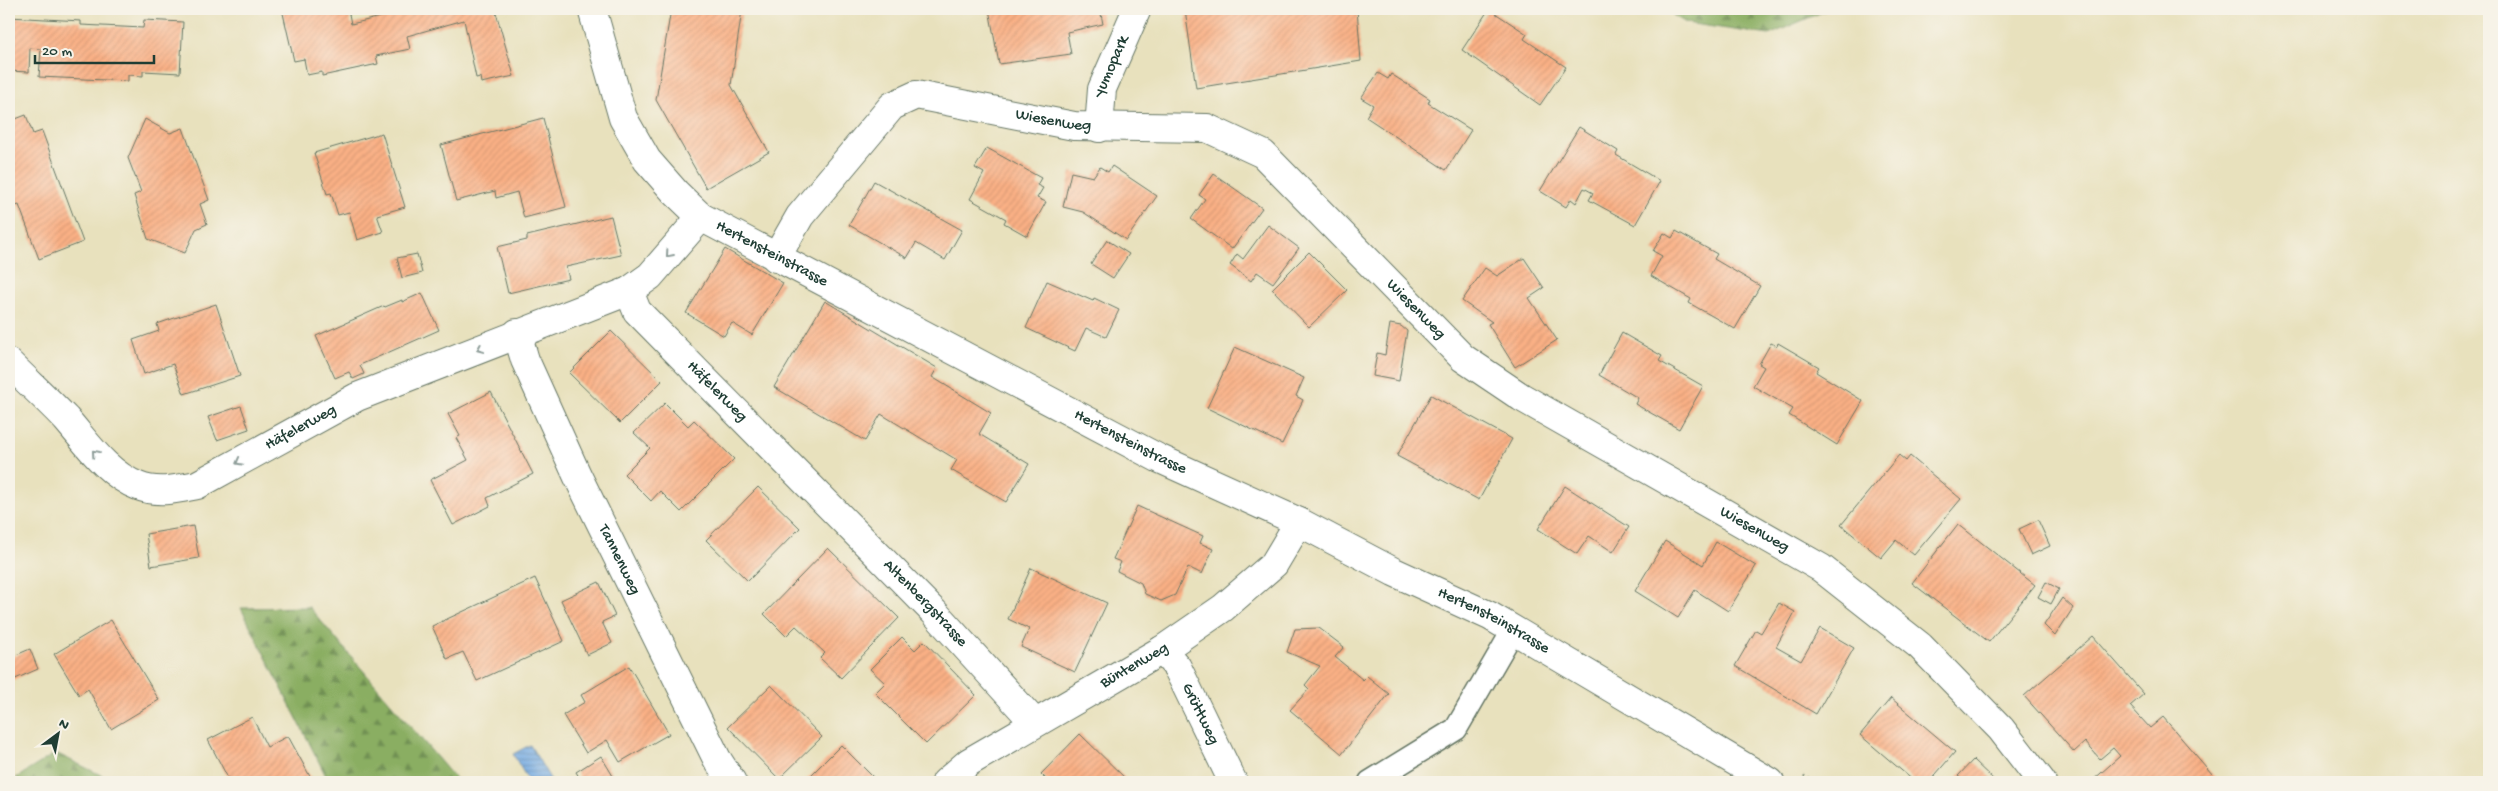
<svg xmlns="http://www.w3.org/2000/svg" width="2498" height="791" viewBox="0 0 2498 791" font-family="'Gochi Hand',sans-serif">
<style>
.forest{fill:url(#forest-firs);stroke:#54764b}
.water{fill:url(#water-rules);stroke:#4a748b}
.building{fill:url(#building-hatch)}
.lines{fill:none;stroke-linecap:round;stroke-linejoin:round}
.service-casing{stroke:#657664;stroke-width:25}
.minor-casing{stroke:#657664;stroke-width:30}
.tertiary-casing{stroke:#657664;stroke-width:30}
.path{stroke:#657664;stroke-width:3;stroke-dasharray:1 4;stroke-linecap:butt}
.service{stroke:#fff;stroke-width:22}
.minor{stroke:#fff;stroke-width:28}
.tertiary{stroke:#fff;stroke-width:28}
.oneway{stroke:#8f9e9a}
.labels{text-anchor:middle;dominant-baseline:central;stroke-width:4;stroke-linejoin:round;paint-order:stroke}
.street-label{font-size:16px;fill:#1f3d34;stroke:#f7f3e8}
</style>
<defs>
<pattern id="forest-firs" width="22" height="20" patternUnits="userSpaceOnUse" patternTransform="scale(1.25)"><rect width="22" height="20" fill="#8aae62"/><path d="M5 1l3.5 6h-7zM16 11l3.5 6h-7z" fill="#708f52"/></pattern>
<pattern id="water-rules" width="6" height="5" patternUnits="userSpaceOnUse" patternTransform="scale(1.25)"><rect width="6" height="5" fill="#75aae2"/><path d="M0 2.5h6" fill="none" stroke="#5f8cb8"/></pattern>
<pattern id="building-hatch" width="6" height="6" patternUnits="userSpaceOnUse" patternTransform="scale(1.25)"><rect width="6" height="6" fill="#fab085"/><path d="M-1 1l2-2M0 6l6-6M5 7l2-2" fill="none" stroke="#d69873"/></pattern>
</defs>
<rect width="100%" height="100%" fill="#f7f3e8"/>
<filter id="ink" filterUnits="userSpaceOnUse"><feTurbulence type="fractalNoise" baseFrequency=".02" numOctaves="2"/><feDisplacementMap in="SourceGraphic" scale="10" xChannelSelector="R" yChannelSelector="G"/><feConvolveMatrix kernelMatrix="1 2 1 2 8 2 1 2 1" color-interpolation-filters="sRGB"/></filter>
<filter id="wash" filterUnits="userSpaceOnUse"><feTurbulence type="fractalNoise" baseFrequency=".0096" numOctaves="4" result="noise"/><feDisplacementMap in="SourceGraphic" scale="20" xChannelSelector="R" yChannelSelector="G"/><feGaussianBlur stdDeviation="1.12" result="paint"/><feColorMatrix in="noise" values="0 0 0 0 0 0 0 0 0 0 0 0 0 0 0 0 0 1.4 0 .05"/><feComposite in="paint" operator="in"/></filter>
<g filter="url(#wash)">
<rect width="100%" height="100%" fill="#e8e1bd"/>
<!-- forest -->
<path class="forest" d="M 1663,9 L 1829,9 L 1769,35 L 1686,23 Z
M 309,607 L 458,782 L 329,782 L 241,608 Z
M 56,753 L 115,782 L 22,782 L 16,778 Z"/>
<!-- water -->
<path class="water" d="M 530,745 L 552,782 L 529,782 L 513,754 Z"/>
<g id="blocks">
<!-- building -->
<path class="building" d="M 282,9 L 348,9 L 351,24 L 415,9 L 495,9 L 514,76 L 481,83 L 480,77 L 476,78 L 464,20 L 407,36 L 410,49 L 376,56 L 378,64 L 322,76 L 322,72 L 307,75 L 304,59 L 294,61 Z
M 671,9 L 742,10 L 731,85 L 769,152 L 706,188 L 656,100 Z
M 989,9 L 1100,9 L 1103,24 L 1067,32 L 1071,54 L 999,64 Z
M 1185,9 L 1357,9 L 1361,61 L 1196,88 Z
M 1489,9 L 1527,34 L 1524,39 L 1566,67 L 1540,105 L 1462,50 Z
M 9,17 L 81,21 L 81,25 L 143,28 L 144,20 L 183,22 L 180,73 L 143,71 L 143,76 L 128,75 L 128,81 L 39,77 L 41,49 L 30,48 L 29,72 L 9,71 Z
M 1378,73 L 1388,79 L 1391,74 L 1430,99 L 1428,103 L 1471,130 L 1446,170 L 1366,117 L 1373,105 L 1361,98 Z
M 26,115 L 33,134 L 42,131 L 83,242 L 39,259 L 19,205 L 9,208 L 9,125 L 14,124 L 13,120 Z
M 543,118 L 566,207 L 524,218 L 517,192 L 496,198 L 495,191 L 456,201 L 441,145 Z
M 145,119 L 170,133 L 183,128 L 209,200 L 200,204 L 207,224 L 196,229 L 185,253 L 148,239 L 134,195 L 141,192 L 128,158 Z
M 1579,127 L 1618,151 L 1616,155 L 1660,181 L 1635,225 L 1589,200 L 1593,193 L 1584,188 L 1576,203 L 1571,199 L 1566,207 L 1540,191 Z
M 382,133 L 405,207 L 377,215 L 383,232 L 357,240 L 349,212 L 338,215 L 331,193 L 327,194 L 314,153 Z
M 987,148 L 1041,178 L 1037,185 L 1043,188 L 1037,198 L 1046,202 L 1027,236 L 1004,223 L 1006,219 L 970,199 L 984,173 L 975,168 Z
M 1112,166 L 1157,196 L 1126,240 L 1083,212 L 1063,207 L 1071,172 L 1093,177 L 1100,167 L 1108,172 Z
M 1214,174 L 1262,208 L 1232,249 L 1191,219 L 1205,199 L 1199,195 Z
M 874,181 L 962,230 L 945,260 L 916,243 L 907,258 L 849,225 Z
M 611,216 L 621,255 L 566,267 L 569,279 L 508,293 L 497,247 L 527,240 L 527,236 Z
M 1268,225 L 1299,248 L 1273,283 L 1257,272 L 1251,281 L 1230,265 L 1237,254 L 1243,259 Z
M 1676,231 L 1717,254 L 1714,259 L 1760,286 L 1735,329 L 1689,303 L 1691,299 L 1651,276 L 1662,256 L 1653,251 L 1664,233 L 1672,238 Z
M 1107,240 L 1129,254 L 1113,278 L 1091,264 Z
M 725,249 L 783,283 L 752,335 L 732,323 L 724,336 L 686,313 Z
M 1309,252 L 1347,290 L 1309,327 L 1272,289 Z
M 417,254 L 422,273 L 402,278 L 397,258 Z
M 1524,258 L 1544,288 L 1529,298 L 1557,340 L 1515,367 L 1488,324 L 1492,322 L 1462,301 L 1485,268 L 1497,276 Z
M 1047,281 L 1093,301 L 1094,298 L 1119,310 L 1106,337 L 1086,328 L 1075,351 L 1026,328 Z
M 422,293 L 439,330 L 360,365 L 364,374 L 353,379 L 349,372 L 335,378 L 316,336 L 384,306 L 385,307 L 402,300 L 402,302 Z
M 825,301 L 937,368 L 932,377 L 991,413 L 979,434 L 1029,464 L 1006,502 L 951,470 L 957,460 L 881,414 L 865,441 L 774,387 Z
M 216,304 L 240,376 L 184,394 L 173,364 L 144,374 L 133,340 L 159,331 L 157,324 Z
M 1390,324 L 1401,326 L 1407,331 L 1399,381 L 1373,376 L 1377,353 L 1385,355 Z
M 611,331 L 662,381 L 620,423 L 569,373 Z
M 1622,333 L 1662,356 L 1659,361 L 1703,386 L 1679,429 L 1635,404 L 1638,398 L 1599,375 Z
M 1771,343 L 1777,346 L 1778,343 L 1819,367 L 1816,372 L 1863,401 L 1837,445 L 1789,415 L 1793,409 L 1753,386 L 1764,367 L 1759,364 Z
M 1235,347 L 1304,378 L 1296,396 L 1303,400 L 1282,444 L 1207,408 Z
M 491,392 L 533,474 L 487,498 L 490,506 L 453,525 L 430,480 L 468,460 L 456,438 L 460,436 L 448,414 Z
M 1431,395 L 1512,439 L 1479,500 L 1397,456 Z
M 665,403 L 688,426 L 694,420 L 734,459 L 681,512 L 660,491 L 651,501 L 624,474 L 650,448 L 634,433 Z
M 241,406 L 249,429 L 217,440 L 208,417 Z
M 1899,455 L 1906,461 L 1910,456 L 1961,499 L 1914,555 L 1896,540 L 1881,558 L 1841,525 Z
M 1565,486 L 1629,527 L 1613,552 L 1589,536 L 1577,554 L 1538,529 Z
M 758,487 L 800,528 L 748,581 L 706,540 Z
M 1137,506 L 1203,536 L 1200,543 L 1213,549 L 1202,574 L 1188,567 L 1175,595 L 1161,601 L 1145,594 L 1141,583 L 1117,571 L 1121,562 L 1113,559 Z
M 2038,520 L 2050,546 L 2031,555 L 2019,529 Z
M 1958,524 L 2035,585 L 1989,642 L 1912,583 Z
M 193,526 L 199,558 L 151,566 L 146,534 Z
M 1665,541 L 1703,565 L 1716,542 L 1756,566 L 1728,611 L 1695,590 L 1678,618 L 1635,591 Z
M 828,548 L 899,618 L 841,678 L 820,658 L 825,653 L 796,626 L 786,636 L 764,614 Z
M 1031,568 L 1107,603 L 1075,672 L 1021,647 L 1029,629 L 1008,619 Z
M 535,578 L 564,641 L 477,681 L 463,652 L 447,659 L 432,626 Z
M 599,582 L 615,616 L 602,622 L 612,643 L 587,655 L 561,600 Z
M 2046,582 L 2059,589 L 2051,604 L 2038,597 Z
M 2062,598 L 2073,608 L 2055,636 L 2044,625 Z
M 1779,603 L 1795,612 L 1776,647 L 1801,661 L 1820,628 L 1854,648 L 1816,714 L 1735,666 L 1756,630 L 1761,633 Z
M 111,620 L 159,700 L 111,729 L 88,689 L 79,695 L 54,654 Z
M 1319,628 L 1344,647 L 1335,657 L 1363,680 L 1367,676 L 1389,694 L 1342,754 L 1290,710 L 1309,689 L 1305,685 L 1320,666 L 1287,652 L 1295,629 Z
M 2093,636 L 2144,694 L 2130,706 L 2150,728 L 2163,717 L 2219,782 L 2091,782 L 2120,756 L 2113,748 L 2100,759 L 2085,742 L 2074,752 L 2024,696 Z
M 902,637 L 915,650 L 924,641 L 976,695 L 926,744 L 875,693 L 885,683 L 870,669 Z
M 30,649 L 38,669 L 13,680 L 9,670 L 9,658 Z
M 629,666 L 669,734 L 620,762 L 607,740 L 586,753 L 563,715 L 585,702 L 581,695 Z
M 771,685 L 822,737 L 779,779 L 728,727 Z
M 1891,698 L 1955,752 L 1929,782 L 1915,782 L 1860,735 Z
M 252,717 L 267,747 L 288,736 L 313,782 L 230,782 L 208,740 Z
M 1080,734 L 1129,782 L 1049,782 L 1041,774 Z
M 841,745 L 878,782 L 804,782 Z
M 601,756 L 616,781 L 582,782 L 576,772 Z
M 1973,760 L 1996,782 L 1965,782 L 1958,776 Z"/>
</g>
</g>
<g filter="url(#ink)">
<use href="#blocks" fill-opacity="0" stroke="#657664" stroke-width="1"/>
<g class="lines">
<!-- service casing -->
<g class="service-casing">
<path id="service" d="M 1370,782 L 1456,729 L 1514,629"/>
</g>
<!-- minor casing -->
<g class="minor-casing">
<g id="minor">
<path id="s1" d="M 1099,128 L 1102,89 L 1137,9"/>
<path id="s2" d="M 776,258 L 800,216 L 892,106 L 916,95 L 1074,126 L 1207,128 L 1263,154 L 1463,358 L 1521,397 L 1821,568 L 1920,646 L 2001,729 L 2042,782"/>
<path id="s3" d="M 629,291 L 637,311 L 934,612 L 1034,722"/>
<path id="s4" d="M 517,333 L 525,360 L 577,475 L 717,759 L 732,782"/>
<path id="s5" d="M 9,363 C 28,382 48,400 66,419 C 87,443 107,474 138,486 C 158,494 177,489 197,485 L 357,397 L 629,291 L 650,276 L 701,217"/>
<path id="s6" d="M 1162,650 L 1177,667 L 1233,782"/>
<path id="s7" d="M 946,782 L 969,762 L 1162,650 L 1223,608 L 1274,564 L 1299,522"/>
</g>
</g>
<!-- tertiary casing -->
<g class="tertiary-casing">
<g id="tertiary">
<path id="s8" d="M 592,9 L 623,118 L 647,160 L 675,192 L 701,217 L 1158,458 L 1299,522 L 1394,572 L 1490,616 L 1770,782"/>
</g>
</g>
<!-- path -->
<path class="path" d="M 1804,776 L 1814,782"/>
<!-- service -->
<use href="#service" class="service"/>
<!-- minor -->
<use href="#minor" class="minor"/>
<!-- tertiary -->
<use href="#tertiary" class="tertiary"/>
</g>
<!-- one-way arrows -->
<defs><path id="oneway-chevron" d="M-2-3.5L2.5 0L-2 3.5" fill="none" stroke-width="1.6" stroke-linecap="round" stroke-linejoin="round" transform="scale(1.25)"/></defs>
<g class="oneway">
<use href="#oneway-chevron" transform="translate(669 254) rotate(131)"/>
<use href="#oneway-chevron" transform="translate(480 349) rotate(157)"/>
<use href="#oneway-chevron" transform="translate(95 453) rotate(-131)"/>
<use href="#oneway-chevron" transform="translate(239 462) rotate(152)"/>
</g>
</g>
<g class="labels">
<!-- street labels -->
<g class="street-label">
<text stroke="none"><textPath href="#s1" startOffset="64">Yumopark</textPath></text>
<text stroke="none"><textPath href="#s2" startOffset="358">Wiesenweg</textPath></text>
<text stroke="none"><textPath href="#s8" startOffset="320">Hertensteinstrasse</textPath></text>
<text stroke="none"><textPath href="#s2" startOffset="792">Wiesenweg</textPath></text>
<text stroke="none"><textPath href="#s3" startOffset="135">Häfelerweg</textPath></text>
<text stroke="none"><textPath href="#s5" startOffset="358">Häfelerweg</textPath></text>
<text stroke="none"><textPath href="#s8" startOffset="725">Hertensteinstrasse</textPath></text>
<text stroke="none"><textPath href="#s2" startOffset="1198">Wiesenweg</textPath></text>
<text stroke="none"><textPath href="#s4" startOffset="249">Tannenweg</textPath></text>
<text stroke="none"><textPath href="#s3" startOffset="432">Altenbergstrasse</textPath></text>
<text stroke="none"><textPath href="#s8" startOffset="1130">Hertensteinstrasse</textPath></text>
<text stroke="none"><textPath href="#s7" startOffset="222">Büntenweg</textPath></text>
<text stroke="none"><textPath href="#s6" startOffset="75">Grüttweg</textPath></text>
</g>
</g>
<!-- margin -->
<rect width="2498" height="791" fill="none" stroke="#f7f3e8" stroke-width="30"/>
<!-- north arrow -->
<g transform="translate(58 734) rotate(32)" stroke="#f7f3e8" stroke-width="4" paint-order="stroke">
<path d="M0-4L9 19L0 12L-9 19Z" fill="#1f3d34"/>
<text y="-8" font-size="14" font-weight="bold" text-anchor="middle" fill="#1f3d34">N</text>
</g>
<!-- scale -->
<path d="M35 55v8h119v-8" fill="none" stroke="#1f3d34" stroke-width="2.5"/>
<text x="42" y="55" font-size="15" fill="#1f3d34" stroke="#f7f3e8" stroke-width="4" paint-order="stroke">20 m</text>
</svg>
